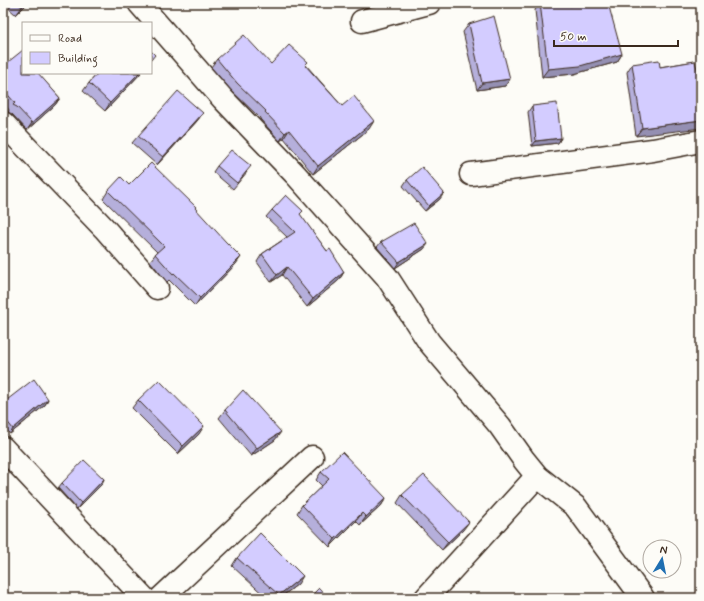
<svg xmlns="http://www.w3.org/2000/svg" width="704" height="601" viewBox="0 0 704 601" font-family="Mynerve,sans-serif">
<style>
.lines{fill:none;stroke-linecap:round;stroke-linejoin:round}
.minor-casing{stroke:#3b2a1e;stroke-width:25}
.minor{stroke:#fdfcf7;stroke-width:22}
.wall{fill:#b5afdb;stroke:#3b2a1e}
.shaded-wall{fill:#948fb2;stroke:#3b2a1e}
.building{fill:#d3ccff;stroke:#3b2a1e}
</style>
<rect width="100%" height="100%" fill="#fdfcf7"/>
<filter id="ink" filterUnits="userSpaceOnUse"><feTurbulence type="fractalNoise" baseFrequency=".025" numOctaves="2"/><feDisplacementMap in="SourceGraphic" scale="8" xChannelSelector="R" yChannelSelector="G"/><feConvolveMatrix kernelMatrix="1 2 1 2 8 2 1 2 1" color-interpolation-filters="sRGB"/></filter>
<g filter="url(#ink)">
<g class="lines">
<!-- minor casing -->
<g class="minor-casing">
<path id="minor" d="M 139,3 L 223,99 L 295,174 L 387,277 L 429,342 L 500,426 L 524,460 L 537,476 L 576,507 L 643,598
M 362,21 L 429,3
M 3,123 L 104,228 L 157,288
M 471,174 L 653,150 L 701,141
M 3,448 L 144,598
M 161,598 L 312,457
M 426,598 L 537,476"/>
</g>
<!-- minor -->
<use href="#minor" class="minor"/>
</g>
<!-- wall -->
<path class="wall" d="M 3,3 L 28,3 L 16,15 Z
M 157,3 L 164,3 L 160,7 Z
M 540,3 L 570,3 L 570,6 L 622,54 L 617,62 L 574,74 L 542,77 L 535,10 Z
M 469,24 L 510,79 L 505,86 L 477,90 L 463,32 Z
M 217,59 L 271,64 L 306,65 L 342,106 L 369,129 L 313,174 L 284,138 L 280,141 L 260,119 L 260,118 L 232,91 L 211,67 Z
M 695,61 L 636,136 L 627,72 L 632,64 L 660,67 Z
M 3,66 L 39,75 L 60,98 L 55,105 L 27,130 L 12,114 L 8,112 L 9,110 L 3,102 Z
M 98,73 L 141,73 L 105,111 L 83,91 L 89,83 Z
M 532,106 L 561,138 L 558,143 L 532,146 L 528,112 Z
M 203,113 L 197,121 L 157,165 L 132,143 L 138,136 Z
M 217,166 L 247,172 L 233,189 L 213,172 Z
M 701,172 L 701,197 L 698,177 Z
M 407,180 L 440,199 L 425,211 L 403,186 Z
M 129,185 L 195,208 L 236,264 L 195,306 L 169,280 L 167,282 L 150,261 L 157,252 L 103,199 L 108,191 Z
M 272,210 L 300,215 L 327,251 L 344,272 L 339,280 L 307,307 L 282,275 L 271,282 L 257,262 L 262,254 L 287,237 L 266,217 Z
M 381,242 L 424,249 L 395,268 L 377,247 Z
M 48,399 L 45,405 L 10,434 L 3,426 L 3,403 Z
M 138,400 L 199,434 L 178,454 L 132,408 Z
M 225,410 L 275,440 L 251,456 L 219,418 Z
M 321,472 L 386,498 L 381,506 L 360,525 L 356,521 L 330,547 L 297,513 L 302,505 L 322,486 L 316,480 Z
M 104,479 L 101,485 L 77,509 L 58,488 L 62,483 Z
M 402,495 L 463,530 L 442,550 L 397,503 Z
M 237,558 L 298,584 L 280,598 L 267,598 L 232,566 Z"/>
<!-- shaded-wall -->
<path class="shaded-wall" d="M 26,3 L 28,3 L 16,15 L 22,7 Z
M 622,54 L 617,62 L 574,74 L 542,77 L 548,69 Z
M 139,73 L 141,73 L 105,111 L 110,103 Z
M 510,79 L 505,86 L 477,90 L 482,83 Z
M 60,98 L 55,105 L 27,130 L 32,123 Z
M 203,113 L 197,121 L 157,165 L 163,157 Z
M 701,120 L 701,128 L 636,136 L 642,128 Z
M 374,121 L 369,129 L 313,174 L 318,166 Z
M 289,130 L 284,138 L 280,141 L 285,133 Z
M 561,138 L 558,143 L 532,146 L 536,141 Z
M 444,193 L 440,199 L 425,211 L 429,206 Z
M 428,244 L 424,249 L 395,268 L 399,262 Z
M 241,257 L 236,264 L 195,306 L 200,298 Z
M 287,267 L 282,275 L 271,282 L 277,275 Z
M 344,272 L 339,280 L 307,307 L 313,299 Z
M 48,399 L 45,405 L 10,434 L 13,429 Z
M 204,426 L 199,434 L 178,454 L 183,446 Z
M 281,432 L 275,440 L 251,456 L 257,448 Z
M 104,479 L 101,485 L 77,509 L 81,503 Z
M 386,498 L 381,506 L 360,525 L 366,517 Z
M 362,513 L 356,521 L 330,547 L 335,539 Z
M 469,522 L 463,530 L 442,550 L 448,542 Z
M 303,576 L 298,584 L 280,598 L 277,598 L 279,595 Z"/>
<!-- building -->
<path class="building" d="M 17,3 L 26,3 L 22,7 Z
M 540,3 L 570,3 L 570,6 L 581,3 L 608,3 L 622,54 L 580,66 L 548,69 Z
M 494,16 L 510,79 L 482,83 L 469,24 Z
M 244,35 L 271,64 L 289,45 L 308,62 L 305,65 L 342,106 L 354,96 L 374,121 L 318,166 L 289,130 L 285,133 L 265,112 L 266,111 L 237,83 L 217,59 Z
M 23,50 L 23,73 L 38,73 L 60,98 L 32,123 L 17,107 L 13,105 L 15,103 L 3,89 L 3,66 Z
M 151,51 L 155,55 L 151,60 Z
M 659,60 L 660,67 L 695,61 L 701,85 L 701,120 L 642,128 L 632,64 Z
M 98,73 L 139,73 L 110,103 L 89,83 Z
M 178,91 L 203,113 L 163,157 L 138,136 Z
M 557,103 L 561,138 L 536,141 L 532,106 Z
M 231,150 L 251,166 L 237,183 L 217,166 Z
M 151,163 L 196,207 L 195,208 L 226,242 L 241,257 L 200,298 L 174,273 L 173,274 L 155,254 L 164,246 L 108,191 L 121,177 L 129,185 Z
M 422,167 L 444,193 L 429,206 L 407,180 Z
M 286,195 L 303,211 L 300,214 L 327,251 L 330,249 L 344,272 L 313,299 L 287,267 L 277,275 L 262,254 L 295,232 L 272,210 Z
M 414,223 L 428,244 L 399,262 L 381,242 Z
M 34,379 L 48,399 L 13,429 L 3,416 L 3,403 Z
M 159,380 L 204,426 L 183,446 L 138,400 Z
M 243,390 L 281,432 L 257,448 L 225,410 Z
M 342,452 L 386,498 L 366,517 L 362,513 L 335,539 L 302,505 L 329,479 L 321,472 Z
M 84,460 L 104,479 L 81,503 L 62,483 Z
M 424,475 L 469,522 L 448,542 L 402,495 Z
M 260,533 L 303,576 L 279,595 L 237,558 Z
M 319,588 L 328,598 L 309,598 Z"/>
</g>
<!-- margin -->
<rect width="704" height="601" fill="none" stroke="#fdfcf7" stroke-width="16"/>
<rect x="8" y="8" width="688" height="585" fill="none" stroke="#3b2a1e" stroke-width="1.5" filter="url(#ink)"/>
<!-- legend -->
<rect x="22" y="22" width="130" height="52" fill="#fdfcf7" stroke="#afa8a0"/>
<rect x="30" y="35" width="20" height="6" fill="#fdfcf7" stroke="#afa8a0"/>
<text x="58" y="42" font-size="12" fill="#3b2a1e">Road</text>
<rect x="30" y="52" width="20" height="12" fill="#d3ccff" stroke="#afa8a0"/>
<text x="58" y="62" font-size="12" fill="#3b2a1e">Building</text>
<!-- north arrow -->
<g transform="translate(662 559) rotate(10)"><circle r="19" fill="#fdfcf7" stroke="#afa8a0"/>
<path d="M0-3L7 15L0 10L-7 15Z" fill="#1f6fb2"/>
<text y="-6" font-size="11" font-weight="bold" text-anchor="middle" fill="#3b2a1e">N</text>
</g>
<!-- scale -->
<path d="M554 40v6h124v-6" fill="none" stroke="#3b2a1e" stroke-width="2"/>
<text x="560" y="40" font-size="12" fill="#3b2a1e" stroke="#fdfcf7" stroke-width="3" paint-order="stroke">50 m</text>
</svg>
